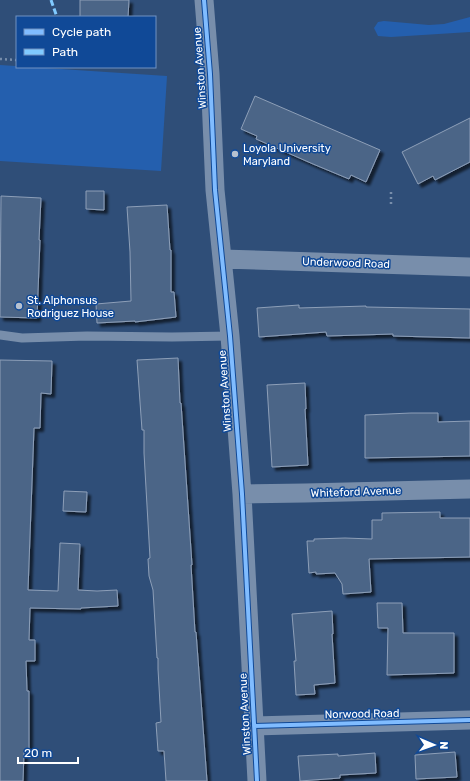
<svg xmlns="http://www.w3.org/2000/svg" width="470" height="781" viewBox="0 0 470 781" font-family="Rubik,sans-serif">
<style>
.green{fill:#245fae}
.building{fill:#4c6587;stroke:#8d9fb8;filter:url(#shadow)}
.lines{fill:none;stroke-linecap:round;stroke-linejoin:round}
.path{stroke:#788eab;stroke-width:2.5;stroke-dasharray:2 3;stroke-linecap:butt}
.service{stroke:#788eab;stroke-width:9}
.minor{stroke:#788eab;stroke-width:19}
.quiet{stroke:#80caff;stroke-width:3;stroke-dasharray:6 3;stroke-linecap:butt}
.cycleway-casing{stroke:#104997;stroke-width:6}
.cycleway{stroke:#80bcff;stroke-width:4}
.poi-dot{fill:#b6c1d0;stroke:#104997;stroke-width:1.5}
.labels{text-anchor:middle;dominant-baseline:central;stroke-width:3;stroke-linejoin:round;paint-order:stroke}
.street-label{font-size:11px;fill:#fff;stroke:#104997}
.poi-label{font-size:11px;fill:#fff;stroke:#104997;text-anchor:start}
</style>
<defs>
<filter id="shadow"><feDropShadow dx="3.5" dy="3.5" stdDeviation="1" flood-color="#0009"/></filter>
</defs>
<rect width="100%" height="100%" fill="#2f4e78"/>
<!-- green -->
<path class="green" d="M 470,17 L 470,32 L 391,37 L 378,36 L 374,28 L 378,22 L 384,21 L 429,25 L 444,24 Z
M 0,65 L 167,76 L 161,171 L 0,161 Z"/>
<!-- building -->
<path class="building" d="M 80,0 L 129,0 L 128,17 L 80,17 Z
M 255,96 L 380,150 L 366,182 L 351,175 L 349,179 L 313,164 L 256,139 L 257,136 L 241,129 Z
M 470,118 L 470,162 L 435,180 L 433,176 L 418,184 L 402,152 Z
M 86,191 L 104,191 L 104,210 L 86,209 Z
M 1,196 L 41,198 L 39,240 L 40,240 L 37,318 L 0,317 Z
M 167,205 L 170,250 L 171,250 L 171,292 L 174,292 L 176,317 L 135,322 L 135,321 L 97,323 L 96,304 L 131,301 L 130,252 L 127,207 Z
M 299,305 L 299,308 L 366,306 L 366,307 L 470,309 L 470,338 L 393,336 L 393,334 L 327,336 L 326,332 L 259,337 L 257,308 Z
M 178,358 L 180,403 L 181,403 L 192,565 L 191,565 L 195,632 L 196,632 L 207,781 L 166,781 L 164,751 L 158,751 L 156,723 L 161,722 L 158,669 L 158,658 L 157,658 L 153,590 L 149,576 L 148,559 L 150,558 L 144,453 L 144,430 L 142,430 L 137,360 Z
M 0,360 L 52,361 L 51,394 L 41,393 L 40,428 L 34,428 L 28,590 L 58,591 L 60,543 L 80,544 L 78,590 L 97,591 L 117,590 L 118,606 L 81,608 L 81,609 L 30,608 L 29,640 L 35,640 L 35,661 L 26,661 L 27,691 L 29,691 L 29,752 L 24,752 L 23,781 L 0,781 Z
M 305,383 L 306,409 L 305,409 L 308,465 L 272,467 L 267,385 Z
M 411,413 L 438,413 L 438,422 L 470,421 L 470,456 L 365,458 L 365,415 Z
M 64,491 L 87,492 L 86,512 L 63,511 Z
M 440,512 L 440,518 L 470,518 L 470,557 L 369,559 L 371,592 L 343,594 L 342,584 L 335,573 L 316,574 L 316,572 L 309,573 L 307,541 L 314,541 L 314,539 L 345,538 L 372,539 L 372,520 L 382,520 L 382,513 Z
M 377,603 L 402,603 L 403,633 L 454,633 L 454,673 L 387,675 L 388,628 L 378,628 Z
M 332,611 L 333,634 L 332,634 L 335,683 L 314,685 L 315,694 L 296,695 L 294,661 L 296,661 L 292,614 Z
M 455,752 L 457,777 L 416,779 L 415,755 Z
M 375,753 L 376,773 L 340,775 L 340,778 L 300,781 L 298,756 L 338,754 L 338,756 Z"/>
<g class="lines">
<!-- path -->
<path class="path" d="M 0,59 L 17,60
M 391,204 L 391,191"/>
<!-- service -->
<path class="service" d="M 0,335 L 22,338 L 87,336 L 172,337 L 230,336"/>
<!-- minor -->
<path class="minor" d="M 204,0 L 210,74 L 215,190 L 230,336 L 242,494 L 257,781
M 222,259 L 470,267
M 242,494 L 305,493 L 470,489
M 254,726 L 470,720"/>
<!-- quiet -->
<path class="quiet" d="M 51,0 L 57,17"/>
<!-- cycleway casing -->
<g class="cycleway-casing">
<path id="cycleway" d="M 204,0 L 210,74 L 215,190 L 230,336 L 242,494 L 257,781
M 254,726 L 470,720"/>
</g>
<!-- cycleway -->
<use href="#cycleway" class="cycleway"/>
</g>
<!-- markers -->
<g class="poi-dot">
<circle cx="235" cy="154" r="4"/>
<circle cx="19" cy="306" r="4"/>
</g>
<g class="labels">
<!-- street labels -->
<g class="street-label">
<text transform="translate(200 68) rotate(-94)">Winston Avenue</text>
<text transform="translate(346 263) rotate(2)">Underwood Road</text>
<text transform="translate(225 391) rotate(-94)">Winston Avenue</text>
<text transform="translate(356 492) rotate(-2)">Whiteford Avenue</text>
<text transform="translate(245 714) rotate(-93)">Winston Avenue</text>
<text transform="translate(362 714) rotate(-1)">Norwood Road</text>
</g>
<!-- poi labels -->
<g class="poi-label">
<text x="243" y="148">Loyola University<tspan x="243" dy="13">Maryland</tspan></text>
<text x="27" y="300">St. Alphonsus<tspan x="27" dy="13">Rodriguez House</tspan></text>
</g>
</g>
<!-- legend -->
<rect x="16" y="16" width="140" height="52" fill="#104997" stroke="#7092c1"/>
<rect x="24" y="29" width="20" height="6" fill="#80bcff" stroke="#7092c1"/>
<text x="52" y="36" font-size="12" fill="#ffffff">Cycle path</text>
<rect x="24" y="49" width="20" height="6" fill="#80caff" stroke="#7092c1"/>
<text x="52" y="56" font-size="12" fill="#ffffff">Path</text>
<!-- north arrow -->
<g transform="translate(434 745) rotate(92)" stroke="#104997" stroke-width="3" paint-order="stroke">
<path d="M0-3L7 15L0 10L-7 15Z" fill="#ffffff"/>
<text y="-6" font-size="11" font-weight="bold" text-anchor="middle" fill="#ffffff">N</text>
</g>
<!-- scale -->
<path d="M18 757v6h60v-6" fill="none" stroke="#ffffff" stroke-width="2"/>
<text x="24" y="757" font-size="12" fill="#ffffff" stroke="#104997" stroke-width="3" paint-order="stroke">20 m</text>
</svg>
